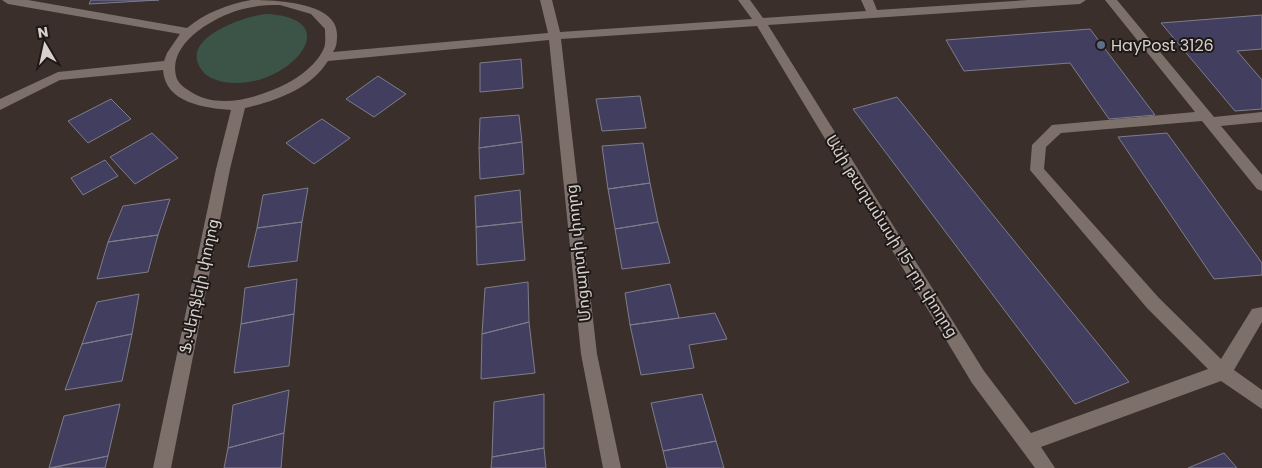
<svg xmlns="http://www.w3.org/2000/svg" width="1262" height="468" viewBox="0 0 1262 468" font-family="Poppins,'Noto Sans Armenian',sans-serif">
<style>
.green{fill:#3c5447}
.building{fill:#423e60;stroke:#7e7d89}
.lines{fill:none;stroke-linecap:round;stroke-linejoin:round}
.minor{fill:#7d706b;fill-rule:evenodd}
.service-dot{fill:#5c6f8a;stroke:#1e1917;stroke-width:2}
.labels{text-anchor:middle;dominant-baseline:central;stroke-width:4;stroke-linejoin:round;paint-order:stroke}
.poi-label{font-size:16px;fill:#d7d0cd;stroke:#1e1917;text-anchor:start}
.street-label{font-size:16px;fill:#d7d0cd;stroke:#1e1917}
</style>
<rect width="100%" height="100%" fill="#3a2f2b"/>
<!-- green -->
<path class="green" d="M 266,14 C 353,18 284,93 224,82 C 215,80 206,77 201,69 C 179,38 245,16 266,14 Z"/>
<!-- building -->
<path class="building" d="M 91,0 L 159,0 L 89,4 Z
M 1262,15 L 1262,49 L 1237,51 L 1262,80 L 1262,109 L 1235,111 L 1161,23 Z
M 1090,29 L 1155,115 L 1109,119 L 1070,63 L 964,71 L 946,40 Z
M 521,59 L 523,88 L 480,92 L 480,63 Z
M 378,76 L 406,94 L 374,117 L 346,99 Z
M 640,96 L 646,128 L 602,131 L 596,99 Z
M 897,97 L 1129,382 L 1075,404 L 853,109 Z
M 111,99 L 131,119 L 88,143 L 68,121 Z
M 519,115 L 522,142 L 479,148 L 480,118 Z
M 322,119 L 350,138 L 314,164 L 286,143 Z
M 152,133 L 178,158 L 135,184 L 110,157 Z
M 1167,133 L 1262,263 L 1262,275 L 1214,279 L 1118,137 Z
M 522,142 L 524,174 L 480,179 L 479,148 Z
M 643,143 L 650,183 L 608,189 L 602,146 Z
M 105,160 L 118,176 L 83,195 L 71,178 Z
M 650,183 L 658,222 L 615,229 L 608,189 Z
M 308,188 L 302,222 L 257,228 L 263,195 Z
M 520,190 L 522,222 L 476,227 L 475,196 Z
M 170,199 L 158,235 L 108,242 L 123,206 Z
M 302,222 L 297,261 L 248,267 L 257,228 Z
M 522,222 L 525,260 L 477,265 L 476,227 Z
M 658,222 L 670,263 L 622,269 L 615,229 Z
M 158,235 L 148,272 L 97,279 L 108,242 Z
M 297,279 L 294,314 L 241,324 L 245,288 Z
M 528,282 L 529,322 L 482,334 L 485,288 Z
M 670,284 L 679,318 L 630,325 L 625,293 Z
M 139,294 L 132,334 L 82,344 L 97,302 Z
M 715,313 L 727,339 L 689,345 L 694,368 L 641,375 L 630,325 Z
M 294,314 L 289,366 L 234,373 L 241,324 Z
M 529,322 L 535,373 L 481,379 L 482,334 Z
M 132,334 L 122,381 L 65,390 L 82,344 Z
M 289,390 L 284,433 L 228,448 L 233,405 Z
M 544,394 L 544,448 L 492,457 L 494,402 Z
M 702,394 L 716,441 L 663,451 L 651,403 Z
M 120,404 L 108,456 L 49,468 L 64,416 Z
M 284,433 L 281,468 L 224,468 L 228,448 Z
M 716,441 L 724,468 L 667,468 L 663,451 Z
M 544,448 L 546,468 L 491,468 L 492,457 Z
M 1224,453 L 1237,468 L 1188,468 Z
M 108,456 L 105,468 L 52,468 Z"/>
<g class="lines">
<!-- minor -->
<path class="minor" d="M 2,0 L 28,0 L 187,28 C 205,13 228,4 251,0 C 274,0 337,2 337,34 C 337,41 337,46 333,52 L 548,33 L 540,0 L 552,0 L 560,32 L 752,19 L 738,0 L 750,0 L 763,18 L 866,11 L 861,0 L 873,0 L 877,10 L 1028,0 L 1086,0 L 1080,4 L 768,25 L 984,371 L 1031,433 L 1208,369 L 1147,308 L 1030,170 L 1032,145 L 1052,125 L 1195,112 L 1105,0 L 1117,0 L 1214,117 L 1262,112 L 1262,122 L 1221,126 L 1262,175 L 1262,191 L 1257,189 L 1202,121 L 1061,133 L 1046,147 L 1044,169 L 1159,298 L 1221,359 L 1252,309 L 1262,307 L 1262,322 L 1234,370 L 1262,390 L 1262,409 L 1221,381 L 1041,447 L 1055,468 L 1035,468 L 972,383 L 757,26 L 561,39 L 597,354 L 621,468 L 603,468 L 581,354 L 549,40 L 328,61 C 310,89 276,101 245,108 L 230,169 L 171,468 L 153,468 L 216,169 L 231,110 C 205,108 165,103 163,70 L 60,80 L 0,110 L 0,99 L 58,72 L 164,61 L 167,53 L 180,34 L 8,4 ZM 280,5 L 311,14 L 325,29 C 325,34 326,43 324,48 C 318,63 300,77 286,84 C 257,98 217,111 188,90 C 183,87 178,83 176,76 C 168,43 213,18 239,10 C 252,6 266,5 280,5 Z"/>
</g>
<!-- markers -->
<circle class="service-dot" cx="1101" cy="45" r="5"/>
<g class="labels">
<!-- poi labels -->
<g class="poi-label">
<text x="1111" y="45">HayPost 3126</text>
</g>
<!-- street labels -->
<g class="street-label">
<text transform="translate(892 236) rotate(58)">Անի թաղամասի 15-րդ փողոց</text>
<text transform="translate(578 253) rotate(-96)">Մոցարտի փողոց</text>
<text transform="translate(199 286) rotate(-78)">Ֆ.Վերֆելի փողոց</text>
</g>
</g>
<!-- north arrow -->
<g transform="translate(45 45) rotate(351)" stroke="#1e1917" stroke-width="4" paint-order="stroke">
<path d="M0-4L9 19L0 12L-9 19Z" fill="#d7d0cd"/>
<text y="-8" font-size="14" font-weight="bold" text-anchor="middle" fill="#d7d0cd">N</text>
</g>
</svg>
